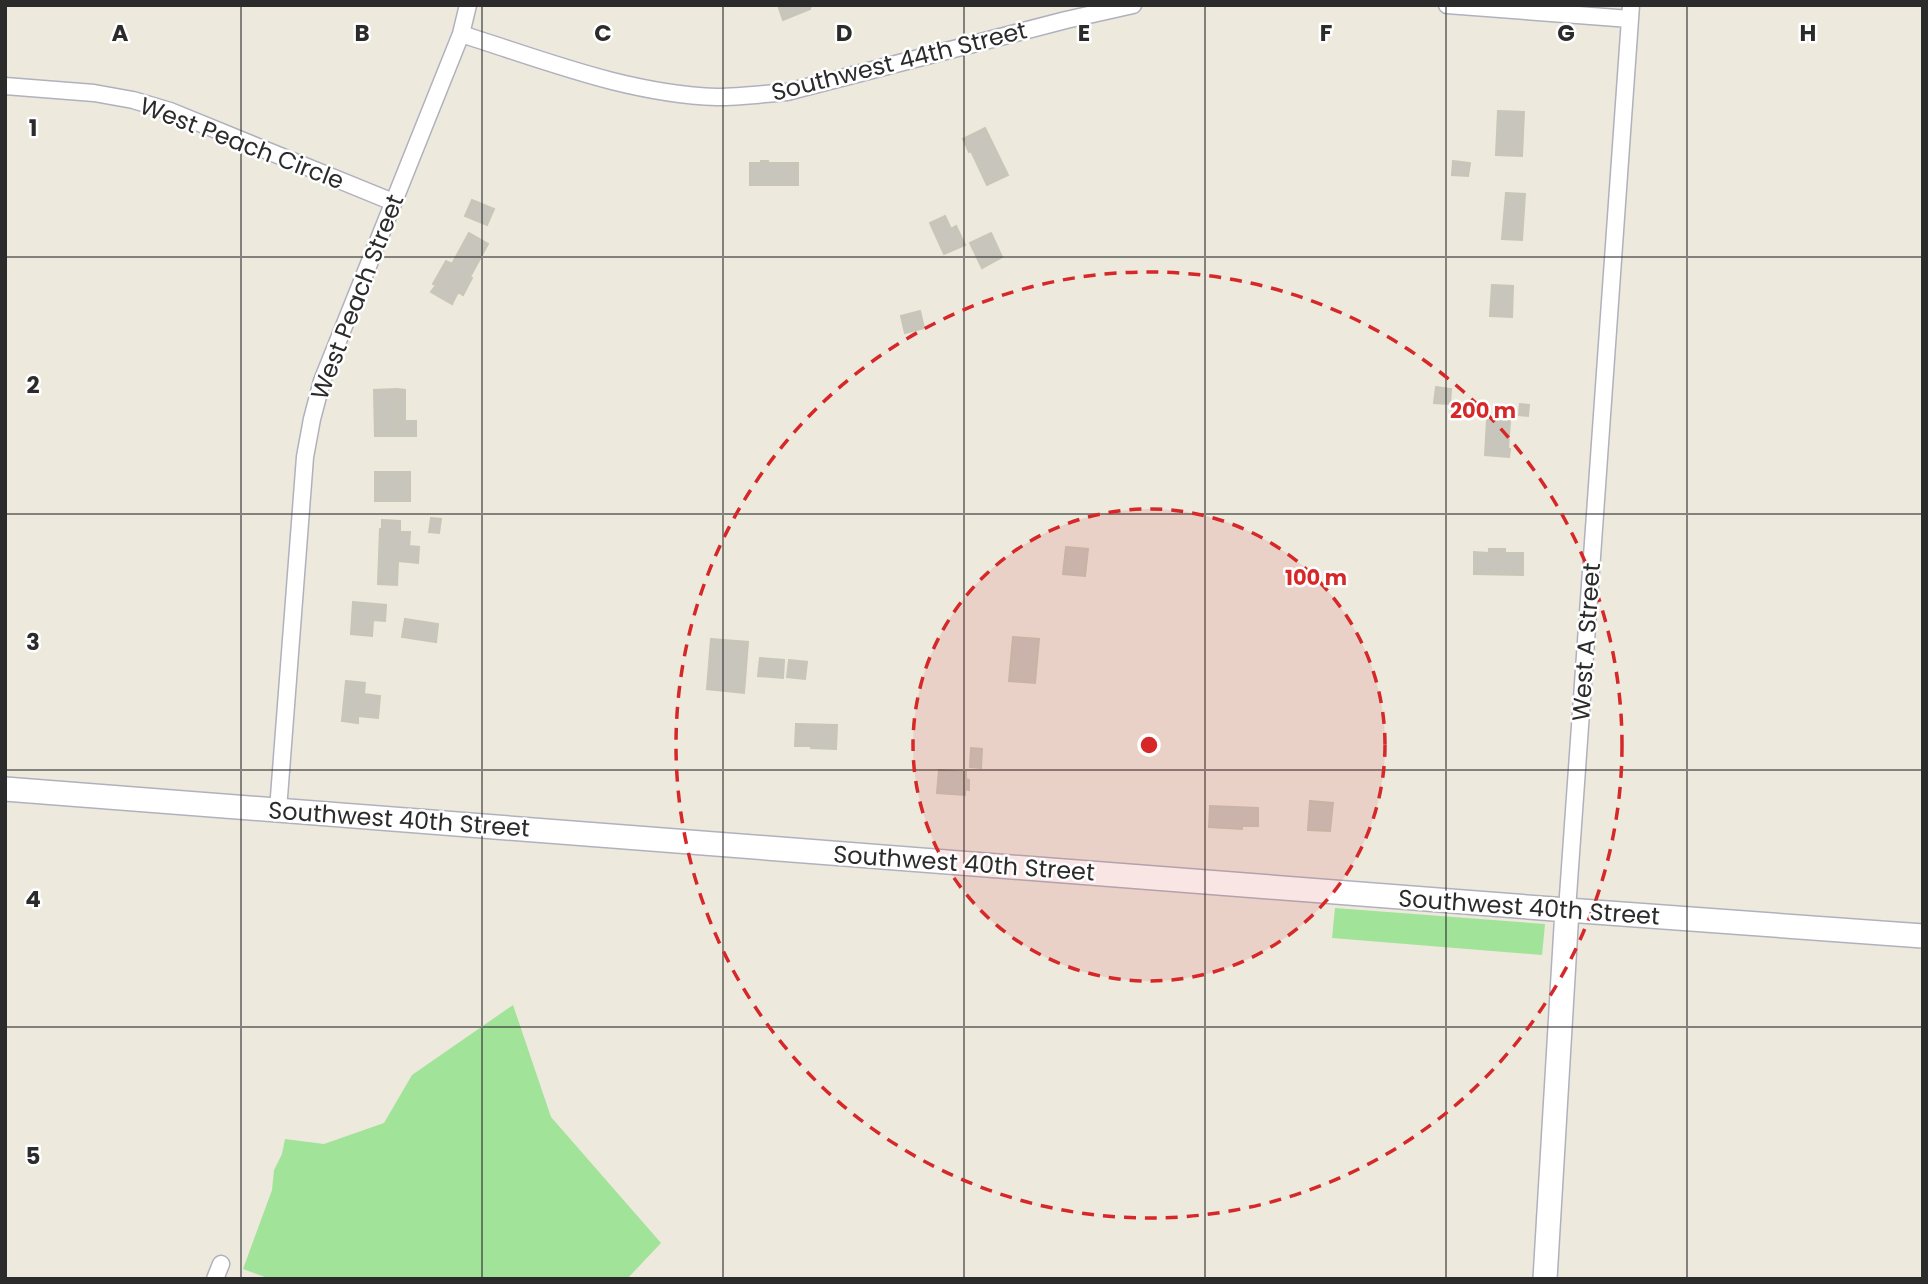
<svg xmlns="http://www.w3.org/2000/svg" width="1928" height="1284" viewBox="0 0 1928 1284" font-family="Poppins,sans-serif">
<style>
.green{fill:#a1e399}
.building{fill:#c8c6bc;stroke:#c8c6b6;stroke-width:2}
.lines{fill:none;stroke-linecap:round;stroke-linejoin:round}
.street-casing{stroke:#b1b1be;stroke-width:19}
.secondary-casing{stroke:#b1b1be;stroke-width:26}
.street{stroke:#fff;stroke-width:16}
.secondary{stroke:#fff;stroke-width:23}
.grid{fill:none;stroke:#2b2b2b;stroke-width:2;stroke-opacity:0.55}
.ring{fill:none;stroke:#d62828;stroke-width:3.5;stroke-dasharray:12 9}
.labels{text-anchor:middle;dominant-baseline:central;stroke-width:5;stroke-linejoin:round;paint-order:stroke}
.street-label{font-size:24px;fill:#2b2b2b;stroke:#fff}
.grid-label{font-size:23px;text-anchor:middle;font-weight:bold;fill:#2b2b2b;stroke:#fff;stroke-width:5;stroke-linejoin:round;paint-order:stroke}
.centre{fill:#d62828;stroke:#fff;stroke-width:3.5}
.ring-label{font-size:21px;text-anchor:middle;font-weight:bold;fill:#d62828;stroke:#fff;stroke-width:5;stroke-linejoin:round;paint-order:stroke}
</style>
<rect width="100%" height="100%" fill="#ede9dd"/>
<!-- green -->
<path class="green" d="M 1335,908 L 1545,924 L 1542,955 L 1332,938 Z
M 513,1005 L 551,1117 L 661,1243 L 627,1279 L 270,1279 L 243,1269 L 272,1190 L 274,1170 L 282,1154 L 285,1139 L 324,1144 L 384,1123 L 412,1075 Z"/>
<!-- building -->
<path class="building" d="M 778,5 L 814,5 L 810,7 L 810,9 L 783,20 Z
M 1498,111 L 1524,112 L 1522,156 L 1496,155 Z
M 985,128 L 1008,175 L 987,185 L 971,151 L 969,152 L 963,139 Z
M 761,161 L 768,161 L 769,163 L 798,163 L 798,185 L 750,185 L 750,163 L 761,163 Z
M 1453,161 L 1470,163 L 1468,176 L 1452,175 Z
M 1506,193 L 1525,194 L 1522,240 L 1502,239 Z
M 472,200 L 494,209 L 487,225 L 465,216 Z
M 945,216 L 951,229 L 956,226 L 965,245 L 944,254 L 930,223 Z
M 469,233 L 488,244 L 470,277 L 472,278 L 463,295 L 458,292 L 452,304 L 431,292 L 436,285 L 433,284 L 446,261 L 452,264 Z
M 991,233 L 1002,257 L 982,268 L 970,243 Z
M 1492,285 L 1513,286 L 1512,317 L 1490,316 Z
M 920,311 L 924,328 L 905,333 L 901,316 Z
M 1436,387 L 1451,389 L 1450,404 L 1434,403 Z
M 397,389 L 397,436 L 375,436 L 374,390 Z
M 397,389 L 405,390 L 405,420 L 397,421 Z
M 1520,404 L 1529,405 L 1528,416 L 1519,415 Z
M 1487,420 L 1510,421 L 1508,449 L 1510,449 L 1509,457 L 1485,455 Z
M 397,421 L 416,421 L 416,436 L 397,436 Z
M 375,472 L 410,472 L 410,501 L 375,501 Z
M 431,518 L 441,519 L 439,533 L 429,532 Z
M 382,520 L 400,521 L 400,532 L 410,532 L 409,546 L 419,547 L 418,563 L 398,561 L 397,585 L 378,584 L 380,529 L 382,529 Z
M 1066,547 L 1088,549 L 1085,576 L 1063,574 Z
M 1489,549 L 1505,549 L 1505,553 L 1523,553 L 1523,575 L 1474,574 L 1474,552 L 1489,553 Z
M 353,602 L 386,605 L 385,621 L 373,620 L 372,636 L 351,634 Z
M 405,619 L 438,624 L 436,642 L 402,637 Z
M 1013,637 L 1039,639 L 1035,683 L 1009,681 Z
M 711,639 L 748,642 L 744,693 L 707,689 Z
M 760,658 L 784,660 L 783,678 L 758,676 Z
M 789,660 L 807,662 L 805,679 L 787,677 Z
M 346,681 L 365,683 L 364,694 L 380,696 L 378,718 L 358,716 L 358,723 L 342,721 Z
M 796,724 L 837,725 L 836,749 L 811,748 L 811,746 L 795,746 Z
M 971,748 L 982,749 L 981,768 L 970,767 Z
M 939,770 L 966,772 L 966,779 L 969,780 L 969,790 L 965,789 L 965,795 L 937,793 Z
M 1310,801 L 1333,803 L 1330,831 L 1308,830 Z
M 1210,806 L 1258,808 L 1258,826 L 1242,826 L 1242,829 L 1209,827 Z"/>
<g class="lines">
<!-- street casing -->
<g class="street-casing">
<path id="street" d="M 1447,5 L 1630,19
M 461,34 C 544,60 628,94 717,97 C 740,97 763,94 787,92 L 1066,20 L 1133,5
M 5,86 L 94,93 L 133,100 L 170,111 L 393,202
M 278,810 L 305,457 L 312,419 L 322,381 L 461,34 L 468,5
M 1567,910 L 1631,5
M 215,1279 L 221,1264"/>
</g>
<!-- secondary casing -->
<g class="secondary-casing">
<path id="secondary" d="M 5,789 L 1567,910 L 1923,936
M 1545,1279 L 1567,910"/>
</g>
<!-- street -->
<use href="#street" class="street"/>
<!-- secondary -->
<use href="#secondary" class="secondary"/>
</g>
<!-- grid -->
<path class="grid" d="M 241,5 L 241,1279M 482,5 L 482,1279M 723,5 L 723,1279M 964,5 L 964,1279M 1205,5 L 1205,1279M 1446,5 L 1446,1279M 1687,5 L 1687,1279M 5,257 L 1923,257M 5,514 L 1923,514M 5,770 L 1923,770M 5,1027 L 1923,1027"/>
<!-- distance rings -->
<circle cx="1149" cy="745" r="236" fill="#d62828" fill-opacity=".12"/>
<g class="ring">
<circle cx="1149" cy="745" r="236"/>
<circle cx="1149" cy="745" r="473"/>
</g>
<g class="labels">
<!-- street labels -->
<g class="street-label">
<text transform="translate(899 61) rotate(-14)">Southwest 44th Street</text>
<text transform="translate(242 143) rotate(21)">West Peach Circle</text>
<text transform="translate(357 297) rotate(-69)">West Peach Street</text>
<text transform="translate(1586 642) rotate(-86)">West A Street</text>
<text transform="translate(399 819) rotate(4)">Southwest 40th Street</text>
<text transform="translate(964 863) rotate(4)">Southwest 40th Street</text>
<text transform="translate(1529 907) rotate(4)">Southwest 40th Street</text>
</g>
</g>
<g class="grid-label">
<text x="120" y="41">A</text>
<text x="362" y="41">B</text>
<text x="603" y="41">C</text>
<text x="844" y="41">D</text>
<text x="1084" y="41">E</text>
<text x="1326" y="41">F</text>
<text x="1566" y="41">G</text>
<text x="1808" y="41">H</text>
<text x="33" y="136">1</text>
<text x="33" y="393">2</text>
<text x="33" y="650">3</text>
<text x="33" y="907">4</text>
<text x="33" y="1164">5</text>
</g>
<circle cx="1149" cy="745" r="10" class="centre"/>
<g class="ring-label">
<text x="1483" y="418">200 m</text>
<text x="1316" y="585">100 m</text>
</g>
<!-- border -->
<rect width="1928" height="1284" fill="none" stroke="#2b2b2b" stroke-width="14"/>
</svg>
